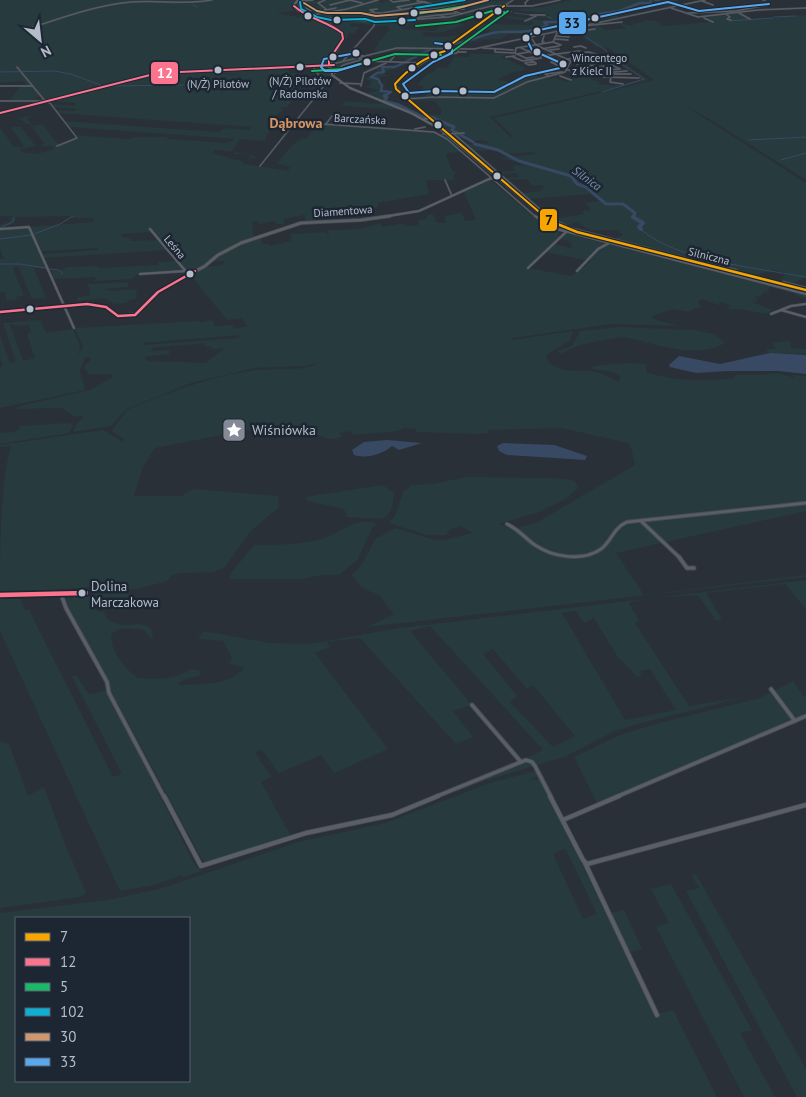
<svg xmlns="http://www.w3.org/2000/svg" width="806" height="1097" viewBox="0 0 806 1097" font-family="'PT Sans',sans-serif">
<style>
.green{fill:#273a3e;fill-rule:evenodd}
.water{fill:#384963}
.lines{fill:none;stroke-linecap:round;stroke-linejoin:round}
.stream{stroke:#384963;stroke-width:1}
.river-far2{stroke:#384963;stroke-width:2.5}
.river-far1{stroke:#384963;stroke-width:3}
.river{stroke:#384963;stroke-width:4}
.street-far4-casing{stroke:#484c53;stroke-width:2}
.street-far3-casing{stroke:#484c53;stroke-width:3}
.street-far2-casing{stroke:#484c53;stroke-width:4.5}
.street-far1-casing{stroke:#484c53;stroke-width:5}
.street-casing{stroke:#484c53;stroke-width:5.5}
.secondary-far2-casing{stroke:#484c53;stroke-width:2}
.secondary-far1-casing{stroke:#484c53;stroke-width:3}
.secondary-casing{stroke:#484c53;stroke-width:4}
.primary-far1-casing{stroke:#484c55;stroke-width:2.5}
.primary-casing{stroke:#484c55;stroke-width:4}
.street-far4{stroke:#5a5e66;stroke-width:1}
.street-far3{stroke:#5a5e66;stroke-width:2}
.street-far2{stroke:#5a5e66;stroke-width:2.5}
.street-far1{stroke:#5a5e66;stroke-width:3}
.street{stroke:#5a5e66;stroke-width:4}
.secondary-far2{stroke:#595d64;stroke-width:1}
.secondary-far1{stroke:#595d64;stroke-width:2}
.secondary{stroke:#595d64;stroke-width:2.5}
.primary-far1{stroke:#5c6168;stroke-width:2}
.primary{stroke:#5c6168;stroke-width:2.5}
.bus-1-far1-casing{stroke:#1d2633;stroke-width:4}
.bus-1-casing{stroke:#1d2633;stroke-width:5}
.bus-2-far2-casing{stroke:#1d2633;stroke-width:4}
.bus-2-far1-casing{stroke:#1d2633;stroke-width:5}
.bus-2-casing{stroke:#1d2633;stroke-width:8}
.bus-3-casing{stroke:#1d2633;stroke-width:4}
.bus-4-casing{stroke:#1d2633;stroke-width:4}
.bus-5-casing{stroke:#1d2633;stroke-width:4}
.bus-6-casing{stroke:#1d2633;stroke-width:4}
.bus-1-far1{stroke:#f7a600;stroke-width:2}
.bus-1{stroke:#f7a600;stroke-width:2.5}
.bus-2-far2{stroke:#fc738d;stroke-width:2}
.bus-2-far1{stroke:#fc738d;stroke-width:2.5}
.bus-2{stroke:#fc738d;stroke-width:4.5}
.bus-3{stroke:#1ab867;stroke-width:2}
.bus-4{stroke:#0dafd3;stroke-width:2}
.bus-5{stroke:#cd976f;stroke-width:2}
.bus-6{stroke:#5aa8eb;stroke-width:2}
.bus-dot{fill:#b4bcc9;stroke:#1d2633;stroke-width:2}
.labels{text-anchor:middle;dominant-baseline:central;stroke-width:5;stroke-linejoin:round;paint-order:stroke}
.far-bus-label{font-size:11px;fill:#b4bcc9;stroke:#1d2633}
.far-street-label{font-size:11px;fill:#b4bcc9;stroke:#1d2633}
.far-water-label{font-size:12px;font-style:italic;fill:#7c92b1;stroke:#1d2633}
.bus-label{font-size:13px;fill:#b4bcc9;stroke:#1d2633;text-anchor:start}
.far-quarter-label{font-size:14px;font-weight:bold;fill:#d59563;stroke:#1d2633}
.poi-label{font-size:14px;fill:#b4bcc9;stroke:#1d2633;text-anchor:start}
.line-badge{stroke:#1d2633;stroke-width:2}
.badge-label{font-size:14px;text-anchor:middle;font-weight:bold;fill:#fff}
.pale-badge-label{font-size:14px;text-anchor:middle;font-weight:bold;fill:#111}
</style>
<rect width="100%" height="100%" fill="#2a3038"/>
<!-- green -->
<path class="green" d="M 0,0 L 297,0 L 292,8 L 295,11 L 277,13 L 297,17 L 306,16 L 305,17 C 317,20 334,22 342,34 L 342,39 L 326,65 L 330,67 L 333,76 L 319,76 L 314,66 L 322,64 L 298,67 L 313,68 L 291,68 L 295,68 L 295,67 L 187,71 L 242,75 L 210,71 L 281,69 L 289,70 L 289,73 L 297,73 L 295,75 L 299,76 L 298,78 L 304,78 L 294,90 L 307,93 L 305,95 L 295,95 L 292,98 L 295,98 L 287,107 L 282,107 L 280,109 L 284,110 L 272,118 L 279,119 L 275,124 L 282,125 L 281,126 L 276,126 L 266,135 L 267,135 L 265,141 L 240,139 L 232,151 L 258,157 L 249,159 L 251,156 L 245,155 L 247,155 L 246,154 L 235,154 L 235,152 L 215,150 L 212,153 L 241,161 L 244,164 L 288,171 L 290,167 L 277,164 C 284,155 295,138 308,138 L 315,124 L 434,132 L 445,138 L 441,135 L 444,135 L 461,150 L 446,138 L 462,152 L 448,153 L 446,156 L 452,170 L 456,173 L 453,177 L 454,180 L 426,180 L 429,194 L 378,203 L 378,207 L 361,212 L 342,214 L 340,209 L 323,209 L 320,205 L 315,206 L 317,218 L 315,221 L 307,222 L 304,215 L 284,219 L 284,224 L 276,224 L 275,221 L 259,224 L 258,221 L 252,222 L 254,238 C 235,244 217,253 203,267 L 223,265 L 224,261 L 212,261 C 224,248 245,242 261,237 L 262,244 L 269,244 L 270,246 L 291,241 L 291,234 L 323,232 L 327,233 L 329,238 L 328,230 L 361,229 L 380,223 L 382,227 L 403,223 L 406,226 L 418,225 L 419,220 L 426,219 L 428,215 L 433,214 L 437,223 L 446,223 L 444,216 L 462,213 L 465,221 L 476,220 L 464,192 L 490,180 L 541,223 L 559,233 L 558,235 L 561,236 L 553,244 L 572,248 L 570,241 L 559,239 L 566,233 L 607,244 L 604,246 L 609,244 L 806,294 L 806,299 L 796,295 L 793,300 L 796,294 L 770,287 L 767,291 L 772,294 L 764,292 L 759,297 L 754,296 L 757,298 L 752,300 L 758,299 L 756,302 L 752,302 L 773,310 L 766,314 L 739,309 L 728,309 L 730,306 L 723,302 L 719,303 L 722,306 L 701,299 L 698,302 L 702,308 L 695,308 L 689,312 L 672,309 L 651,317 L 656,320 L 680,326 L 611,324 L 513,338 L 511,340 L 573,331 L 570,341 L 550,352 L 546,357 C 554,374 576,370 592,371 C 602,373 609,377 618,382 L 621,377 L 613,372 L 592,369 L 591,367 C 601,365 638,361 646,365 L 646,372 C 675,381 703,382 733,378 L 736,375 L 765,375 C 774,371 785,375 794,378 L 795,377 L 791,375 L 806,376 L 806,511 L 616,553 L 644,595 L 806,575 L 806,577 L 367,627 L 394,614 L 379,595 L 362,588 L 352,575 L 361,566 L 375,539 L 396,528 L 435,540 L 444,540 L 473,533 L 461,526 L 451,529 L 446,535 L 426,535 L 389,523 L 396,514 L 403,492 L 412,485 L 432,484 L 467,477 L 553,478 L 572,480 L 576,483 L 578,488 L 567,498 L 539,512 L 499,524 L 513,529 L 536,523 L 635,465 L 631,448 L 628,443 L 561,428 L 487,430 L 489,433 L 479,434 L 416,432 L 416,429 L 404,428 L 398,431 L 354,435 L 350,431 L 339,433 L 343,436 C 333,442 321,438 312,431 L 320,426 L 242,431 L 155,448 L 142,469 L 134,496 L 182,496 L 193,489 L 278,496 L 279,507 L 250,532 L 224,568 L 213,572 L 180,573 L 171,576 L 167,581 L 138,589 L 95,591 L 90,587 L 28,593 L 0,592 C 0,549 0,484 11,446 L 0,447 L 0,445 L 103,430 L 123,442 L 124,439 L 112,431 L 113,429 L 126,411 L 131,408 C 171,392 214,375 257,370 C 273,368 306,372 318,363 L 306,366 L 254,368 L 191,383 L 127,409 L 111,426 L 73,432 L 77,423 L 83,418 L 83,416 L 73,416 L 62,408 L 16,409 L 19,406 L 90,390 L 111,378 L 113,375 L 110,374 L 89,374 L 84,367 L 91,359 L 89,357 L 85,357 L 80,371 L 85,390 L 0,408 L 0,367 L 3,366 L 0,358 L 0,335 L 10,363 L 16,362 L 3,323 L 40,320 L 46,333 L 73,329 L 80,346 L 79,355 L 83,347 L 75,328 L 200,321 L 200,323 L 212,320 L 215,326 L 232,325 L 235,329 L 247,326 L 242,318 L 227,320 L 155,232 L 122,234 L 121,237 L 131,238 L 131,241 L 158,240 L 166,250 L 44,258 L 43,254 L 97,250 L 99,248 L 42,251 L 30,227 L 93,222 L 94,218 L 69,218 L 71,216 L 16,217 L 14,221 L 0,228 L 0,225 L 11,221 L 10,219 L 13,216 L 0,216 L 0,127 L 14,147 L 24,147 L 11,127 L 21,127 L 36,146 L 21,149 L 20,151 C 30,156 44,153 54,149 L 53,146 L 41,146 L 44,143 L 30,124 L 26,124 L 22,120 L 17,119 L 28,116 L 29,118 L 27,119 L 33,126 L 42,124 L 59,145 L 77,140 L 75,135 L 129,139 L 135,137 L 166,137 L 168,139 L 226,143 L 235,139 L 69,127 L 63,121 L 219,132 L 224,128 L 249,130 L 252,127 L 57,113 L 55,110 L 75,111 L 77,109 L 54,107 L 52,104 L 74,106 L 76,103 L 50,101 L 51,100 L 45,101 L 24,74 L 40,97 L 35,97 L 37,101 L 9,101 L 21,86 L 27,86 L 23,81 L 0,83 ZM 544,252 L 591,261 L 572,276 L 528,268 ZM 10,324 L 14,324 L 16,326 L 29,325 L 31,332 L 27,334 L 35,358 L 23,361 ZM 241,335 L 238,338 L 143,345 L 143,343 ZM 205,343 L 205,347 L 211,346 L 212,349 L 225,348 L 205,363 L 147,361 L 144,357 L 169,354 L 170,350 L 151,351 L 152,348 Z
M 299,0 L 302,0 L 298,4 L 299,8 L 301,10 L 300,4 L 305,0 L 320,1 L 318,2 L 318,4 L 314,5 L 321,6 L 319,3 L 324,0 L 378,0 L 383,4 L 385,2 L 381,0 L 393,2 L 395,1 L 393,0 L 501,1 L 480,3 L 510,0 L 506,3 L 513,0 C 504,7 492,16 483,16 L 492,9 L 485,8 L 495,9 L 497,7 L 491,6 L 500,7 L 501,6 L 489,5 L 463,14 L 460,13 L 465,11 L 458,9 L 466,11 L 472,9 L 456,7 L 458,9 L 453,11 L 461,15 L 484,9 L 471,14 L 473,16 L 456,15 L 417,21 L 416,20 L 424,19 L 415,17 L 413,10 L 417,7 L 411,10 L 412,15 L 404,16 L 407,18 L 405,18 L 406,20 L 396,21 L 399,22 L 372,22 L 370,20 L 374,25 L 351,23 L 349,26 L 359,27 L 355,33 L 347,34 L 349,34 L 334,57 L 344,39 L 343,32 L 332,24 L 297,9 L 295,6 Z
M 572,0 L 680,0 L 676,1 L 681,4 L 669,2 L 675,6 C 667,8 650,2 641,6 C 639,7 637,9 636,10 L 641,13 L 628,10 L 615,14 L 619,17 L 611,19 L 601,16 L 600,19 L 585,20 L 589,23 L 572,28 L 573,29 L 572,31 L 568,30 L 568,28 L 576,26 L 574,24 L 561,26 L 551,19 L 535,16 L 550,16 L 545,13 L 513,10 L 543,7 Z
M 744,11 C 741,12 739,13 736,13 L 743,16 L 738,17 L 746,16 L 740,13 L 752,19 L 806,15 L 806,180 L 711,120 L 684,105 L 806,183 L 806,277 L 791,284 L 780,280 L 786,273 L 773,270 L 754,276 L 613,239 L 623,235 L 618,230 L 590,230 L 576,222 L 566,226 L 554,220 L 553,219 L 584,214 L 582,211 L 591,210 L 585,203 L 599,201 L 589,194 L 528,199 L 521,193 L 541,191 L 545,185 L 532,186 L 527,179 L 506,180 L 505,178 L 519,177 L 516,173 L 500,174 L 496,172 L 515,171 L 512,166 L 525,165 C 518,161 509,161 501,158 L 536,154 L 534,152 L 502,154 L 495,150 L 472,151 L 466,144 L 489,143 C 483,138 473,143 466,137 L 458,138 L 455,135 L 458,133 L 452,133 L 458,141 L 426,114 L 441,115 L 441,109 L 434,101 L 409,100 L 405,96 L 425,97 L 426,94 L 422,94 L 423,86 L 417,85 L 428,73 L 432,73 L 437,68 L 447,68 L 455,56 L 469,57 L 470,54 L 507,54 L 500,58 L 507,59 L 523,67 L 524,70 L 510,73 L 497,80 L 509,82 L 518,76 L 532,74 L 545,79 L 555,78 L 567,82 L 572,80 L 569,79 L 580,78 L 582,75 L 591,78 L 591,80 L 599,81 L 598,84 L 614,86 L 643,80 L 635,72 L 609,58 L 615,57 L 649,80 L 490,117 L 510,137 L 514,137 L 494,118 L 654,80 L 608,48 L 597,47 L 583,38 L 585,36 L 574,31 L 575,29 L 580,31 L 579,28 C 584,30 588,31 595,29 L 592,27 L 599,26 L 605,30 L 626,28 L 619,23 L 621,23 L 635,27 L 631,24 L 644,22 L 643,20 L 655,21 L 664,26 L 710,22 L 700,17 L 722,14 L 730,18 L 732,17 L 728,15 C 735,14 737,12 744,11 Z
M 511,16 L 552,22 L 556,25 L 551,27 L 561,27 L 534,34 L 537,35 L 508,34 L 501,39 L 477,40 L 485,41 L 451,44 L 487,34 L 491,30 L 470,29 L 477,24 L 531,25 L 534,22 L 500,17 Z
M 451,18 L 463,19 L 465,21 L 456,22 L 465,25 L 440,33 L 424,32 L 422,36 L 447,37 L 459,35 L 441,47 L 447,51 L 441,51 L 439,48 L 438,51 L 436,50 L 438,49 L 432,47 L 426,50 L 435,51 L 425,52 L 432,53 L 426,58 L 418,57 L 423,53 L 421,52 L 409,60 L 397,58 L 404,51 L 388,50 L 355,58 L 357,60 L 343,64 L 335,72 L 336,76 L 334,75 L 333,66 L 340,64 L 332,63 L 333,59 L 346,60 L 354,56 L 353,58 L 378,51 L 374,50 L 379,42 L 375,41 L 381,40 L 389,30 L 391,30 L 387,26 L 376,26 L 378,23 L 411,23 L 402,29 L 436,31 L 442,24 L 432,23 L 444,22 L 444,20 L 438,20 Z
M 401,63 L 406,64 C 399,69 391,68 383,74 L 391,76 L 379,77 L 381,83 L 387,85 L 380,89 L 393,92 L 387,95 L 387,101 L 375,97 L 376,96 L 365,94 L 379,90 L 366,87 L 370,85 L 372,81 L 364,79 L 381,72 L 374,69 C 383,65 392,67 401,63 Z
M 338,101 L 383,104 L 381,102 L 382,102 L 403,110 L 343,106 L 345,103 Z
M 29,228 L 47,269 L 34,268 L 46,298 L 32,299 L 18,266 L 13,268 L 24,296 L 16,297 L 17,300 L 7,301 L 5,292 L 0,292 L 0,259 L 4,259 L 0,249 L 0,229 Z
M 176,261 L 183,270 L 138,274 L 132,279 L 94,281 L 96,277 L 54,279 L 51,271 L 59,271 L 67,267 L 97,266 L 100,268 L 159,265 L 157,262 Z
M 128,282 L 128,287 L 105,289 L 109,291 L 137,289 L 136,299 L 129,300 L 127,303 L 115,304 L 105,298 L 77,301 L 78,297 L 89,296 L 90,289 L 87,284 Z
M 619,327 L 694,330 L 714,334 L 725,343 C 695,360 656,344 625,337 C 609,339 585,342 571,349 C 567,350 564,353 560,354 L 558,351 L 572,346 L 580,331 Z
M 789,341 L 791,343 L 791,348 L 806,349 L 806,354 L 770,353 L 765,350 L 777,348 L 773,346 L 773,343 Z
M 68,423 L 73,425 L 69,433 L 0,444 L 0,433 L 15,432 L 20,429 L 18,426 Z
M 383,485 L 394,493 C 393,504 393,514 381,519 L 347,517 L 344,509 L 307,501 L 305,497 Z
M 360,522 L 372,522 L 377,524 L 373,527 L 357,560 L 339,575 L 324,575 L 300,579 L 229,579 L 231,573 L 254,545 C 278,545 305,545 328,537 C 339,532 347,525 360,522 Z
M 806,580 L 806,609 L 785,584 L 706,593 L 722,619 L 716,621 L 698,595 L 654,598 Z
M 129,593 L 124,611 L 97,607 L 95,610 L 104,612 L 107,619 C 111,621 117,624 122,625 C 134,626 151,619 153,635 L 151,639 L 144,630 C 133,628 118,626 111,635 C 111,652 125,669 138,678 C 159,679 172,681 190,669 L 201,671 L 200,676 L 188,678 L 178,683 L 179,685 C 201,684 229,686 244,668 L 230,664 L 232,658 L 223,641 L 198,639 L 204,631 L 270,643 L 309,644 L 399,628 L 645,599 L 629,603 L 639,621 L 635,623 L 689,706 L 744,697 L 638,724 L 613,732 L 564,757 L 487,780 L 403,812 L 399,809 L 503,769 L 543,750 L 430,626 L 410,631 L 472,705 L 453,711 L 473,737 L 456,744 L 360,638 L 327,642 L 330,647 L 315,653 L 388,749 L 334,773 L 321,755 L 279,773 L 262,750 L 255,752 L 271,777 L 261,782 L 291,836 L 205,865 L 111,691 L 107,677 L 64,601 L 69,595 ZM 576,611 L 584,623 L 594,618 L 617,656 L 637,677 L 642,676 L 640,671 L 650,669 L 676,710 L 625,720 L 562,613 ZM 493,649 L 527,689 L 533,685 L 575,736 L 553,747 L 510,702 L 517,696 L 483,654 Z
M 0,596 L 20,598 L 25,610 L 29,610 L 113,777 L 122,774 L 72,676 L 76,675 L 88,693 L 92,694 L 106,690 L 195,865 L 202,871 L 183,877 L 182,875 L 154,885 L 120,891 L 0,631 Z
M 793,681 L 804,697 L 806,696 L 806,714 L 597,803 L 574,757 L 620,735 L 659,723 L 760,698 Z
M 0,740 L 1,742 L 9,744 L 28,796 L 44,787 L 65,844 L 86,893 L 80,897 L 0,908 Z
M 536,771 L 539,776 L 527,781 L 539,779 L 541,781 L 655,1015 L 673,1010 L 717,1097 L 0,1097 L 0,913 L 108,900 L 163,888 L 298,842 L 385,823 L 490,783 ZM 563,849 L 566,850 L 597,914 L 583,919 L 553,854 ZM 16,918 L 189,918 L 189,1081 L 16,1081 Z
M 696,874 L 806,1069 L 806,1097 L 797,1097 L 686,891 L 699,888 L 692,876 Z
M 671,884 L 752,1030 L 740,1033 L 775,1097 L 744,1097 L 656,927 L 669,923 L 651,889 Z
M 624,910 L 642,949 L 628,953 L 610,913 Z"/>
<!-- water -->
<path class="water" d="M 770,353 L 806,355 L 806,374 L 778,371 L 728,371 L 696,373 L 670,367 L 669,365 L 679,356 L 720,364 Z
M 387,440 L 422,443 L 399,450 L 392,446 C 383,454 367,459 354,455 L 352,450 L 364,442 Z
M 503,443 L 554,445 L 587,456 L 585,460 L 507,455 L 499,451 L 497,446 Z"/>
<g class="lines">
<!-- stream -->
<path class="stream" d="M 193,5 L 197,7
M 501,10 L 512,12
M 515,13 L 522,14
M 523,14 L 530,15
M 547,16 L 552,19
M 774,17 L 795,16
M 729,21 L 773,18
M 582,33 L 584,35
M 586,37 L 607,51
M 282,68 L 286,68
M 0,72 L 54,71 L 71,74 L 103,86
M 107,86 L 183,85
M 602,92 L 644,79 L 615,60 L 606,52
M 749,140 L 806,137
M 781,160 L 806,153
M 0,228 L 13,222 L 14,218
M 642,230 C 674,260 762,269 806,277
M 34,234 L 60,224 L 73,216
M 0,239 L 31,235
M 0,264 L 20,264 L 46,268
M 725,266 L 736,264
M 50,269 L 59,270 L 63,274"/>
<!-- river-far2 -->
<path class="river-far2" d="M 655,0 L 659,0
M 449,44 C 467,44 482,33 500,32 C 516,31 532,34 547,25 L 544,22 L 570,22 L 591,19 L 599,14 L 619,11 L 640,3 L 650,3 L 651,0
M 385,96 L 391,92 L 381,91 L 382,86 L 378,79 L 371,77 L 377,73 L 384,72 L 382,67 L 395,67 L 431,49"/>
<!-- river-far1 -->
<path class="river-far1" d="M 385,95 L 384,96 L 387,97 L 384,101 L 399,105 L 425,118 L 431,117 L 454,127 L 452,130 L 473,142
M 475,144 L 498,150 L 519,161 L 571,176 L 577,184 L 586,187 L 606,204 L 623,204 L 635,213 L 633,217"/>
<!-- river -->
<path class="river" d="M 634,216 L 633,217 L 643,223 L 639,227 L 641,229"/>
<!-- street-far4 casing -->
<g class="street-far4-casing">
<path id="street-far4" d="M 390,0 L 393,2 L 409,0
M 763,0 L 765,0
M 301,1 L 313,0
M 702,1 L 713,5
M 426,2 L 417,1 L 433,4
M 330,5 L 350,0 L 362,3
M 453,6 L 460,7 L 457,8
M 504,6 L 532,6 L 560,0
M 526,6 L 525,3 L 528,0
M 416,7 L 465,0
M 306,8 L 311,11 L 307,12
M 671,8 L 698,17 L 758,10 L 806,8
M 401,9 L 397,7 L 424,2
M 458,9 L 464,9
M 326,10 L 336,8
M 322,12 L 326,9 L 318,3 L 325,0
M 374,12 L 370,10 L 377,9
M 324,13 L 382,13 L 412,8 L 426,10 L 449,7 L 458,9 L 454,11 L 462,14
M 500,13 L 501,11
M 688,13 L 736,11 L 766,5
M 739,13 L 750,19
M 388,14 L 413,14
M 312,15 L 347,9 L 378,0
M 441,15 L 456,13
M 530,15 L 545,15
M 727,15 L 730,17 L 727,19 L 731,20
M 414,18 L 439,15 L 445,17
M 704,18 L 713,22
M 525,21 L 536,16
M 33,27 C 65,17 97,5 131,2 C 158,0 185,5 212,0
M 573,30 L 575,31
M 580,31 L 595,29
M 561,33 L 578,33
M 578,33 L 581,32 L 577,29 L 583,26 L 622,22
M 544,36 L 542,42 L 544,42
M 556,36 L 569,37
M 555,39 L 568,40
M 553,42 L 561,45
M 574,47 L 581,46 L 586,48
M 483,48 L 513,50
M 521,48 L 539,56
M 495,49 L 495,52 L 515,53
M 550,50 L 559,49
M 529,51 L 559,46
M 458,52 L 466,52
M 517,54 L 529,52
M 350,55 L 364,56
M 506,57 L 515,56
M 513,57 L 523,61 L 541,58
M 358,58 L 367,61 L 422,63
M 429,58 L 457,53 L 458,51
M 527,58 L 580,51
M 593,59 L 606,57
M 343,61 L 374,26 L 375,22
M 390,61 L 397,53
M 533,62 L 525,63 L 529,65 L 536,64 L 536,63 L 515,53 L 516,48 L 553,42 L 557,33
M 577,64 L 596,61 L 579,53 L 589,52 L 598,55
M 312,65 L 320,77 L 330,79
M 557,65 L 551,62 L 585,56
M 17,67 L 45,101
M 599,67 L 612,65 L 620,69 L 606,70
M 558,68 L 568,66
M 567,70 L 604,75
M 580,71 L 591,68
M 606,71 L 614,72 L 612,73 L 614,74 L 631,74
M 614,72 L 627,71
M 335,73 L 343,65 L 360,60
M 585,75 L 571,73 L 574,68 L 594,65 L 606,70 L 603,77 L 639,78
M 549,76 L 545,74 L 562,72
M 560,76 L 571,80
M 611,77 L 610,82 L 623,84
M 340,83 L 361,84
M 0,86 L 33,86
M 361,86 L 364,73 L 386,63
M 407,99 L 434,97 L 494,98 L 527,82 L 565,72 L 571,61 L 536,45 L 532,39
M 0,101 L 45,101 L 50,103 L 77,138 L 57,146
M 294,122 L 434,132 L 447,139 L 536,217
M 326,124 L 332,116 L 373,118
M 415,129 L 425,127
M 453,133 L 549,217
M 443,134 L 464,133
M 260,166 L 331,77 L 334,77
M 445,180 L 452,196"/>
</g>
<!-- street-far3 casing -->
<g class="street-far3-casing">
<path id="street-far3" d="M 535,216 L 553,228 L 806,294
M 547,216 L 566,226
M 0,229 L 29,227 L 74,328
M 150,229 L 189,275
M 702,262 L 736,270
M 528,268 L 566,232
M 577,271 L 598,249 L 609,243
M 140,274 L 186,271
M 783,282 L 806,288
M 781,310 L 806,317
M 771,314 L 791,306 L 806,304"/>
</g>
<!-- street-far2 casing -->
<g class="street-far2-casing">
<path id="street-far2" d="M 641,521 L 680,558
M 507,524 C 518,529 525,538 535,545 C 552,557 583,562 601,549 C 612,541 613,528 627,522 L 806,503"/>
</g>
<!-- street-far1 casing -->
<g class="street-far1-casing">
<path id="street-far1" d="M 679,557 L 687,568 L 694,568
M 0,595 L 61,594 L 66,608 L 107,682 L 109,693 L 164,797
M 771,689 L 795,721
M 472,705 L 521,762
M 435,797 L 526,760 L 532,762 L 535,766 L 551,797
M 616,797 L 806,716"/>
</g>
<!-- street casing -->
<g class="street-casing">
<path id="street" d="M 164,796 L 201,866 L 306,833 L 392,815 L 438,796
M 550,796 L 583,860 L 587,864 L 806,805
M 563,820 L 619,796
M 585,863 L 657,1015"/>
</g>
<!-- secondary-far2 casing -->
<g class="secondary-far2-casing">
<path id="secondary-far2" d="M 303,0 L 299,4 L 299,8 L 319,17 L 375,22 L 449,17 L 491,6 L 504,6
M 504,6 L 513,0
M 444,49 L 502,7
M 333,64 L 397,48 L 474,49 L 705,0
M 66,96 L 158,73 L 327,65
M 404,96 L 395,85 L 399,78 L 442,51"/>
</g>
<!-- secondary-far1 casing -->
<g class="secondary-far1-casing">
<path id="secondary-far1" d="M 403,95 L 446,132
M 0,113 L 70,95
M 424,119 L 429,118
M 382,217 L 419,211 L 489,179 L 498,177"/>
</g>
<!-- secondary casing -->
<g class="secondary-casing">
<path id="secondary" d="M 0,312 L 87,304 L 106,307 L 118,316 L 136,314 L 158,292 L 205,266 L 218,255 L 241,243 L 301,223 L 361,220 L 390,216"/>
</g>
<!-- primary-far1 casing -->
<g class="primary-far1-casing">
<path id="primary-far1" d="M 298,0 L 294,5 L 297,10 L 331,25 L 342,33 L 343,39 L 331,61 L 332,64
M 328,66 L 332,69 L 332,75 L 350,88 L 411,113 L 440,129 L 544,217"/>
</g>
<!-- primary casing -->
<g class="primary-casing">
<path id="primary" d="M 542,216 L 560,226 L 806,290"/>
</g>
<!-- street-far4 -->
<use href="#street-far4" class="street-far4"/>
<!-- street-far3 -->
<use href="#street-far3" class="street-far3"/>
<!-- street-far2 -->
<use href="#street-far2" class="street-far2"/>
<!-- street-far1 -->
<use href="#street-far1" class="street-far1"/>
<!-- street -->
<use href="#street" class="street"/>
<!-- secondary-far2 -->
<use href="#secondary-far2" class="secondary-far2"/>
<!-- secondary-far1 -->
<use href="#secondary-far1" class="secondary-far1"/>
<!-- secondary -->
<use href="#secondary" class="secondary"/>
<!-- primary-far1 -->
<use href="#primary-far1" class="primary-far1"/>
<!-- primary -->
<use href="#primary" class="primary"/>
<!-- bus-1-far1 casing -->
<g class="bus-1-far1-casing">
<path id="bus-1-far1" d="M 445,49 L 504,6
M 445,51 C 425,57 409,68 395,84 L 396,89 L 545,217"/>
</g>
<!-- bus-1 casing -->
<g class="bus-1-casing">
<path id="bus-1" d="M 544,216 L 550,221 L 577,232 L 806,290"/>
</g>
<!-- bus-2-far2 casing -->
<g class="bus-2-far2-casing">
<path id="bus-2-far2" d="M 294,6 C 308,19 327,21 342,33 L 343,39 L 329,60 L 329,64
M 0,113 L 158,73 L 334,65"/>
</g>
<!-- bus-2-far1 casing -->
<g class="bus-2-far1-casing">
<path id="bus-2-far1" d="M 0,312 L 87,304 L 106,307 L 118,316 L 135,315 L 158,292 L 195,271"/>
</g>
<!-- bus-2 casing -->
<g class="bus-2-casing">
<path id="bus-2" d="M 0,595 L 86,593"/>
</g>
<!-- bus-3 casing -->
<g class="bus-3-casing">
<path id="bus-3" d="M 416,14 L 466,6
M 416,26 L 456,22 L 492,11 L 504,12
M 449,54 L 508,11
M 312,71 L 343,69 L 395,54 L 441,55"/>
</g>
<!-- bus-4 casing -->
<g class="bus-4-casing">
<path id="bus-4" d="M 300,2 L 301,9 L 317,17 L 331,20 L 365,19 L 375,22 L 415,20
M 415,8 L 465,0"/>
</g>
<!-- bus-5 casing -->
<g class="bus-5-casing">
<path id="bus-5" d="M 304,3 L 317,11 L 327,13 L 361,13 L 376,16 L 451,10 L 488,0"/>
</g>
<!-- bus-6 casing -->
<g class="bus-6-casing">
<path id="bus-6" d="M 435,43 L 449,45 L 452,48 L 452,53 L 433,62 L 403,84 L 409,93 L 434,91 L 494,92 L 525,76 L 560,68 L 563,64 L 532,50 L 526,38 L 535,31 L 668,2 L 699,11 L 769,4
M 356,53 L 324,59 L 321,67 L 325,71 L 337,71 L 360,64"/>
</g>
<!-- bus-1-far1 -->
<use href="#bus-1-far1" class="bus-1-far1"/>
<!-- bus-1 -->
<use href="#bus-1" class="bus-1"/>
<!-- bus-2-far2 -->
<use href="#bus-2-far2" class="bus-2-far2"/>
<!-- bus-2-far1 -->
<use href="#bus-2-far1" class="bus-2-far1"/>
<!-- bus-2 -->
<use href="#bus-2" class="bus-2"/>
<!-- bus-3 -->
<use href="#bus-3" class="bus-3"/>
<!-- bus-4 -->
<use href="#bus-4" class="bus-4"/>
<!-- bus-5 -->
<use href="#bus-5" class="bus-5"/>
<!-- bus-6 -->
<use href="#bus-6" class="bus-6"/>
</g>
<!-- icons -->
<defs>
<g id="sight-square" transform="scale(1.25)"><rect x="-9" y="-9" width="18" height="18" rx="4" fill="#848b96" stroke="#1d2633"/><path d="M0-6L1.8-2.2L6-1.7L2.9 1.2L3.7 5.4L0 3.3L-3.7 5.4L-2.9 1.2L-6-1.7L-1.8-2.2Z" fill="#fff"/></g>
</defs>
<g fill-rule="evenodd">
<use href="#sight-square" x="234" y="430"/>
</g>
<!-- markers -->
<g class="bus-dot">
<circle cx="498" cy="11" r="4.5"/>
<circle cx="414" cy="13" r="4.5"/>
<circle cx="479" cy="15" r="4.5"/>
<circle cx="308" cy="16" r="4.5"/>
<circle cx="595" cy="18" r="4.5"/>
<circle cx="337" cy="20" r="4.5"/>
<circle cx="402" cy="21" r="4.5"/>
<circle cx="537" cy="31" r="4.5"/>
<circle cx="526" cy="38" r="4.5"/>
<circle cx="448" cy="46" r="4.5"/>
<circle cx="537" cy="52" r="4.5"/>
<circle cx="356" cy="53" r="4.5"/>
<circle cx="434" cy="55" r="4.5"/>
<circle cx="333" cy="57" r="4.5"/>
<circle cx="367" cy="62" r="4.5"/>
<circle cx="563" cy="64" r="4.5"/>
<circle cx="300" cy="67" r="4.5"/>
<circle cx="412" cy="68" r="4.5"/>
<circle cx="218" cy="70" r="4.5"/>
<circle cx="436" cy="91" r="4.5"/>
<circle cx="463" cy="91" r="4.5"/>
<circle cx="405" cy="96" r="4.5"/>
<circle cx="438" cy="125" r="4.5"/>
<circle cx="497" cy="176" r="4.5"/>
<circle cx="190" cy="274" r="4.5"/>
<circle cx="30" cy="309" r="4.5"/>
<circle cx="82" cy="593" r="4.5"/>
</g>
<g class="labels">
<!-- far-bus labels -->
<g class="far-bus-label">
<text x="572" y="58" text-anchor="start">Wincentego<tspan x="572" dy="13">z Kielc II</tspan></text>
<text x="300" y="81">(N/Ż) Pilotów<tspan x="300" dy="13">/ Radomska</tspan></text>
<text x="218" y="84">(N/Ż) Pilotów</text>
</g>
<!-- far-street labels -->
<g class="far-street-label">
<text transform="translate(360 119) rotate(3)">Barczańska</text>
<text transform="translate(343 211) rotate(-4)">Diamentowa</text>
<text transform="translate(175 247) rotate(50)">Leśna</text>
<text transform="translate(709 256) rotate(14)">Silniczna</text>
</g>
<!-- far-water labels -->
<g class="far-water-label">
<text transform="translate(587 178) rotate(36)">Silnica</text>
</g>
<!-- bus labels -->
<g class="bus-label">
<text x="91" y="586">Dolina<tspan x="91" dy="16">Marczakowa</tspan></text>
</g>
<!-- far-quarter labels -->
<g class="far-quarter-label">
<text x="296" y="123">Dąbrowa</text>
</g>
<!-- poi labels -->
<g class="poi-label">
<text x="252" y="430">Wiśniówka</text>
</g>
</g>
<g class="line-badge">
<rect x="558" y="11" width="29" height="24" rx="5" fill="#5aa8eb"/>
<rect x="150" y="61" width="29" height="24" rx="5" fill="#fc738d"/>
<rect x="539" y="208" width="19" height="24" rx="5" fill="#f7a600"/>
</g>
<g class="badge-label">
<text x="165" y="78">12</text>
</g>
<g class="pale-badge-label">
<text x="572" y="28">33</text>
<text x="549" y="225">7</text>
</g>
<!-- legend -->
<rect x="15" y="917" width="175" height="165" fill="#1d2633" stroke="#59626f"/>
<rect x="25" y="933" width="25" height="8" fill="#f7a600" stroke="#59626f"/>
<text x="60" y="942" font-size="15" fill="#b4bcc9">7</text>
<rect x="25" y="958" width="25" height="8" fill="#fc738d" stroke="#59626f"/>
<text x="60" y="967" font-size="15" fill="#b4bcc9">12</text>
<rect x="25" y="983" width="25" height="8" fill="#1ab867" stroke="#59626f"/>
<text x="60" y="992" font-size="15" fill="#b4bcc9">5</text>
<rect x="25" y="1008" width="25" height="8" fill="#0dafd3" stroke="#59626f"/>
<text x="60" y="1017" font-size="15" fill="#b4bcc9">102</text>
<rect x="25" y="1033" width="25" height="8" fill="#cd976f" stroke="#59626f"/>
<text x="60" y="1042" font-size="15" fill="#b4bcc9">30</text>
<rect x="25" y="1058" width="25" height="8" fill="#5aa8eb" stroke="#59626f"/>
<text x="60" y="1067" font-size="15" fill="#b4bcc9">33</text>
<!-- north arrow -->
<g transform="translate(40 40) rotate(152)" stroke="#1d2633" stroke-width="4" paint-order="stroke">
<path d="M0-4L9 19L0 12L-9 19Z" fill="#b4bcc9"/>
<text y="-8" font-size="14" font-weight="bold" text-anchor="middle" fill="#b4bcc9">N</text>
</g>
</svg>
